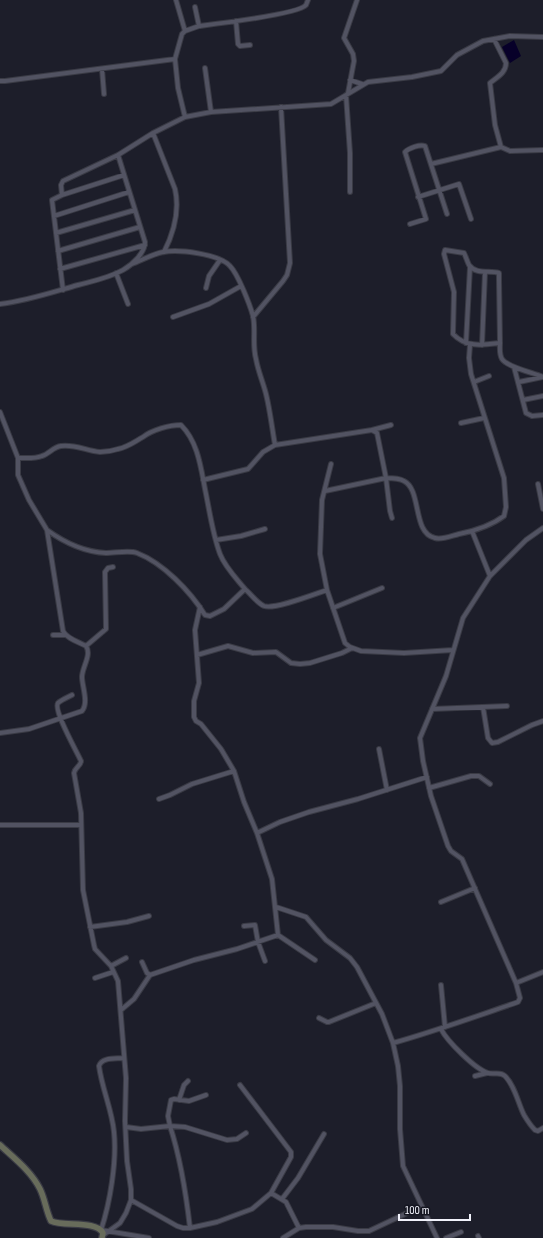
<svg xmlns="http://www.w3.org/2000/svg" width="543" height="1238" viewBox="0 0 543 1238" font-family="'Sofia Sans Condensed',sans-serif">
<style>
.water{fill:#070029}
.lines{fill:none;stroke-linecap:round;stroke-linejoin:round}
.street-casing{stroke:#3a3b45;stroke-width:6}
.secondary-casing{stroke:#3a3b45;stroke-width:8}
.street{stroke:#525362;stroke-width:4}
.secondary{stroke:#686c5b;stroke-width:5.5}
</style>
<rect width="100%" height="100%" fill="#1d1e2a"/>
<!-- water -->
<path class="water" d="M 514,40 L 521,56 L 510,63 L 502,47 Z"/>
<g class="lines">
<!-- street casing -->
<g class="street-casing">
<path id="street" d="M 176,0 L 185,31
M 236,21 L 238,44 L 240,46 L 250,45
M 199,26 C 215,24 299,14 306,5 L 308,0
M 494,39 L 506,63 C 506,73 497,77 490,83 L 495,125 L 501,147 L 510,151 L 543,150
M 175,59 L 182,34 L 185,31 L 199,26 L 195,7
M 205,68 L 211,112
M 102,69 L 104,94
M 350,80 L 362,84
M 0,81 L 5,81 L 175,59 L 178,88 L 185,117
M 348,93 L 354,61 L 353,54 L 344,38 L 357,0
M 346,95 L 350,153 L 350,192
M 153,133 L 175,189 C 180,211 174,232 164,252
M 431,164 L 501,147
M 62,195 L 124,175
M 418,197 L 459,184 L 471,219
M 54,216 L 129,192
M 410,224 L 426,219 L 405,152 C 409,148 420,144 425,146 L 447,214
M 56,233 L 135,210
M 58,251 L 140,227
M 132,264 C 142,260 153,254 163,252 C 179,249 219,254 230,266 C 238,274 250,305 253,316 C 256,330 252,345 256,359 C 258,371 263,382 266,394 C 270,410 272,428 275,445
M 60,269 L 145,245
M 116,273 L 128,304
M 206,288 L 209,276 L 220,260
M 63,290 L 52,200 L 62,195 L 61,185 L 63,181 L 118,155
M 0,304 C 27,301 53,292 78,285 C 93,281 109,278 123,270 C 132,265 145,253 145,242 L 118,155 L 153,133 L 185,117 L 211,112 L 331,104 L 368,82 L 412,77 L 441,71 L 457,55 L 483,41 L 510,36 L 543,37
M 173,317 L 209,304 L 241,286
M 253,317 L 283,281 L 287,275 L 290,263 L 281,107
M 466,343 L 470,267
M 500,343 C 483,345 466,348 453,334 L 454,292 L 444,254 L 445,250 L 464,253 C 466,257 467,261 469,265 C 476,275 490,270 499,273 L 499,280 L 500,343 C 500,348 499,354 502,359 C 507,367 534,373 543,377
M 482,345 L 485,272
M 514,367 L 526,413 L 532,416 L 543,415
M 474,382 L 489,376
M 519,382 L 543,377
M 523,400 L 543,396
M 0,412 L 18,458 L 18,475 L 29,500 L 47,530 L 63,631 C 67,639 79,642 86,646 C 92,655 82,667 82,677 C 82,686 89,703 82,711 L 29,729 L 0,733
M 461,423 L 484,418
M 372,430 L 391,425
M 18,458 C 25,458 35,459 42,456 C 49,454 53,447 61,446 C 75,444 87,451 100,452 C 106,452 112,451 118,449 C 128,447 134,442 143,437 C 152,430 169,425 181,425 C 199,443 201,470 206,494 C 210,514 213,535 220,554 C 225,567 236,578 245,589
M 331,464 L 322,500 L 320,554 L 327,590 L 345,643 L 350,647 L 361,651 L 404,653 L 453,650
M 203,480 L 248,469 L 263,452 L 275,445 L 372,430 L 377,433 L 386,478 L 390,511 L 392,518
M 538,484 L 543,509
M 325,491 L 386,478 C 392,478 399,478 404,481 C 422,490 412,533 435,538 C 442,540 451,536 459,534 C 474,531 492,525 504,516 L 506,507 L 504,478 L 471,374 L 469,358 L 470,345
M 47,530 C 65,543 84,552 106,553 C 116,553 129,550 137,553 C 163,563 190,591 205,615 L 210,616 L 224,609 L 245,589 C 251,594 257,603 264,606 C 274,610 315,594 327,590
M 472,531 L 490,576
M 216,540 L 241,536 L 265,529
M 200,607 L 195,630 L 199,683 L 194,701 L 194,717 L 196,721 L 201,724 L 221,749 L 234,771
M 333,608 L 382,588
M 53,635 L 65,635
M 86,646 L 106,629 L 105,572 L 108,568 L 113,567
M 197,655 L 228,646 L 253,653 L 276,652 L 291,663 L 300,664 L 310,663 L 342,653 L 352,648
M 72,695 C 68,697 61,700 58,703 C 53,710 77,752 81,761 C 81,766 75,767 74,773 L 81,813 L 83,890 L 94,945 L 95,949 L 111,966 L 118,981 L 126,1078 L 125,1121 L 127,1161 L 131,1189 L 131,1200 L 126,1213 L 120,1223 L 102,1236
M 483,707 L 488,738 L 492,743 L 498,742 L 532,725 L 543,721
M 432,709 L 507,706
M 379,749 L 387,790
M 429,788 L 471,776 L 479,776 L 490,784
M 159,799 L 170,795 L 192,784 L 234,771 L 244,802 L 257,833
M 0,825 L 81,825
M 441,902 L 475,888
M 276,907 L 306,917 L 326,940 L 350,958 L 357,967 L 382,1014 L 393,1043
M 244,926 L 255,925 L 258,942 L 265,961
M 90,927 L 127,922 L 149,916
M 278,935 L 315,960
M 142,962 L 147,973 L 150,975 L 194,960 L 237,949 L 278,935 L 272,879 L 257,833 L 280,822 L 309,812 L 358,799 L 427,777
M 111,966 L 126,958
M 95,978 L 113,972
M 516,983 L 543,972
M 441,985 L 445,1027
M 121,1010 L 134,999 L 150,975
M 319,1018 L 327,1022 L 329,1022 L 376,1003
M 441,1029 C 447,1041 475,1069 488,1073 C 494,1075 500,1071 505,1076 C 515,1086 518,1103 524,1115 C 527,1120 531,1126 535,1130 L 538,1131 L 543,1128
M 124,1058 C 115,1059 102,1057 99,1066 C 102,1089 112,1110 114,1132 C 117,1161 110,1203 101,1230 L 149,1238
M 475,1076 L 487,1073
M 206,1095 L 189,1101 L 174,1099 L 171,1100 L 168,1116 L 170,1126 L 185,1127 L 227,1140 L 237,1139 L 246,1133
M 179,1100 L 184,1085 L 188,1081
M 126,1127 L 141,1129 L 170,1126 C 181,1160 186,1193 190,1228
M 271,1193 L 286,1202 L 299,1228
M 282,1199 L 298,1178 L 324,1134
M 131,1200 L 177,1226 L 183,1228 L 190,1228 L 217,1222 L 252,1209 L 271,1193 L 291,1157 L 291,1152 L 240,1085
M 478,1236 L 479,1238
M 283,1238 L 299,1228 L 306,1227 L 333,1227 L 358,1231 L 369,1231 L 422,1206
M 437,1238 L 403,1166 L 400,1129 L 400,1086 L 398,1066 L 393,1043 C 436,1031 477,1016 518,1002 L 520,998 L 516,983 L 462,859 L 451,851 L 448,846 L 431,796 L 423,761 L 420,738 L 446,676 L 463,618 L 490,576 L 526,540 L 543,528
M 446,1238 L 461,1232"/>
</g>
<!-- secondary casing -->
<g class="secondary-casing">
<path id="secondary" d="M 0,1145 C 14,1158 31,1171 40,1189 C 45,1199 46,1211 51,1221 C 63,1227 96,1220 103,1233 L 102,1238"/>
</g>
<!-- street -->
<use href="#street" class="street"/>
<!-- secondary -->
<use href="#secondary" class="secondary"/>
</g>
<!-- scale -->
<path d="M399 1214v6h71v-6" fill="none" stroke="#f1f2fb" stroke-width="2"/>
<text x="405" y="1214" font-size="12" fill="#f1f2fb" stroke="#141520" stroke-width="3" paint-order="stroke">100 m</text>
</svg>
